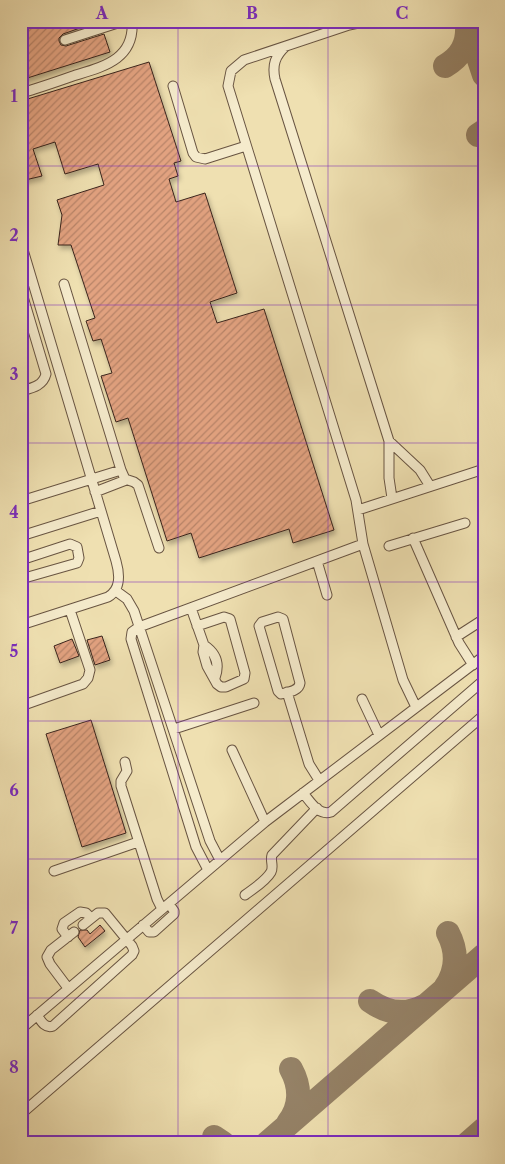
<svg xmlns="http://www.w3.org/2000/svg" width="505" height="1164" viewBox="0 0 505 1164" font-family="'Libre Caslon Text',serif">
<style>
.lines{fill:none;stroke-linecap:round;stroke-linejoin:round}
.taxiway{stroke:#958267;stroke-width:24}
.building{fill:url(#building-hatch);stroke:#3b251d;filter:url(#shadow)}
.minor-casing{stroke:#685442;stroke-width:11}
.minor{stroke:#f5ebcc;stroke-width:9}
.grid{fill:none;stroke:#7b2cbf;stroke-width:1;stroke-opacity:0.55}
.neatline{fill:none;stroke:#7b2cbf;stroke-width:2}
.grid-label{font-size:16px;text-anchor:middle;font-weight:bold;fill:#7b2cbf}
</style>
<defs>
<pattern id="building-hatch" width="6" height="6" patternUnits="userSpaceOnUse" patternTransform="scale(1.25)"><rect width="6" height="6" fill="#e2a280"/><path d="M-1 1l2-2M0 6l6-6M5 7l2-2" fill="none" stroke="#b88468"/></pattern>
<filter id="shadow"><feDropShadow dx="2" dy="3.5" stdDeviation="2.5" flood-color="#0004"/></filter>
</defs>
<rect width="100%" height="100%" fill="#efe0b1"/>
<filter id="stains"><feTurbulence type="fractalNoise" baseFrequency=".004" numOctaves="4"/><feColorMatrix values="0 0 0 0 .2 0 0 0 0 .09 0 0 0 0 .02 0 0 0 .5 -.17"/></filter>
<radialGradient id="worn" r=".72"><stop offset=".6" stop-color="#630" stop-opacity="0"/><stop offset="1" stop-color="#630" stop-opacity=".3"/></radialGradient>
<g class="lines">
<!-- taxiway -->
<path class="taxiway" d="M 466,21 L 484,75
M 445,66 C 461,57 468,44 467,26
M 478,135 L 484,131
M 445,988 C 457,971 458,952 448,933
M 370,1001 C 387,1013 405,1016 424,1006
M 288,1123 C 301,1107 301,1087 291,1069
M 214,1137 L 223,1143
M 267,1143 L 484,955
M 468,1143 L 484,1129"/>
</g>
<!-- building -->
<path class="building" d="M 21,21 L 100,21 L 63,34 L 59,38 L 59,41 L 61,45 L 66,46 L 104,34 L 110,52 L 21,80 Z
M 149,62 L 181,161 L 174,163 L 178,176 L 169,179 L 176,202 L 205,193 L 237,293 L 210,302 L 217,323 L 264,309 L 334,530 L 293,543 L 289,529 L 199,558 L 191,533 L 167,541 L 128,418 L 116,422 L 101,376 L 112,373 L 101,339 L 93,341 L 86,321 L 95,318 L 71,245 L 58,245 L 62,215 L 57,200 L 104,185 L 98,164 L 65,174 L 55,142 L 33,149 L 42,176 L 21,181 L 21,101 Z
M 102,636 L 110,660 L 95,665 L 87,640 Z
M 72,639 L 79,656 L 60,663 L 54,646 Z
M 91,720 L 126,833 L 82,847 L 46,734 Z
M 100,925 L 105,931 L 85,947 L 78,937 L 80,930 L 87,930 L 90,934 Z"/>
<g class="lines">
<!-- minor casing -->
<g class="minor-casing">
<path id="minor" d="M 368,21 L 349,25 L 244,60 L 231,71 L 228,86 L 356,500 L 363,544 L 403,680 L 416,707
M 65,40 L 124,21
M 286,46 C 275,56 272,65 275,79 L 389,441 L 389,478 L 392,498
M 173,86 L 193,153 L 196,157 L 205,159 L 246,146
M 21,93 C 39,88 56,82 73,76 C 102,67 135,60 132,21
M 21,243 L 116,561 C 120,575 121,589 108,597 L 21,625
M 64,284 L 121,470 L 125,479 L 134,482 L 138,485 L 159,548
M 21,290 L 46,374 C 43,386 32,388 21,391
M 389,441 L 420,470 L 430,486
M 95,492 L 126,480
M 21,501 L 121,470
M 358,510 L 484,469
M 21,536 L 101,511
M 413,538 L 459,643 L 473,665
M 389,546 L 465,523
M 21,560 L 70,544 L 77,547 L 79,558 L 77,563 L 21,579
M 317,561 L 327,595
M 116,591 L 127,599 L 134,611 L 210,841 L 220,860
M 191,608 L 204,645 L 203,652 L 207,666 L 217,684 L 221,687 L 226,687 L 244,679 L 245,673 L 230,619 L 224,617 L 197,626
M 278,617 L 283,619 L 300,683 C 299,691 289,692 281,694 L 278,691 L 259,626 L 262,622 Z
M 456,637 L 484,619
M 204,645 C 216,653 220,664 215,678
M 287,692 L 309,764 L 319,780
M 362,699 L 379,735
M 21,706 L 83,684 L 88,678 L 90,670 L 70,610
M 174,729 L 254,703
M 232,750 L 265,822
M 125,762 L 127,771 L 121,781 L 121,786 L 157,899 L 162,909
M 303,793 C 310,801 318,816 331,812 L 484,680
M 208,870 L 196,847 L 131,639 L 132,632 L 139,627 L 363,544
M 54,871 L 138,842
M 245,895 C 253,889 266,881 271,872 C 274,866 270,861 272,855 L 317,808
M 143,925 L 149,932 L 154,932 L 174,914 L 174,911 L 169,904
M 68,937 L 62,929 L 64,923 L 80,912 L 86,913 L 91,918
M 68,988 L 50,964 L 47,957 L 51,950 L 74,932
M 37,1015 C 41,1021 45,1029 53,1026 L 132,955 L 134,951 L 132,946 L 105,913 L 98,913 L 83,925
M 21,1029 L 265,822 L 484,656
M 21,1114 L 484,715"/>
</g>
<!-- minor -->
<use href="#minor" class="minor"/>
</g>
<!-- grid -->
<path class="grid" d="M 178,21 L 178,1143M 328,21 L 328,1143M 21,166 L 484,166M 21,305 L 484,305M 21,443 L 484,443M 21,582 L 484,582M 21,721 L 484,721M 21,859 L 484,859M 21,998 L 484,998"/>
<!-- margin -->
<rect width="505" height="1164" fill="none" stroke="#efe0b1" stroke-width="55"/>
<rect x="28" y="28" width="450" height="1108" class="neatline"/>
<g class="grid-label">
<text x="102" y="19">A</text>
<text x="252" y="19">B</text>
<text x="402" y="19">C</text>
<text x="14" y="102">1</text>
<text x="14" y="241">2</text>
<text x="14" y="380">3</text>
<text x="14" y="518">4</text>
<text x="14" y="657">5</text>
<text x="14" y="796">6</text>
<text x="14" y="934">7</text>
<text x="14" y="1073">8</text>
</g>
<rect width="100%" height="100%" filter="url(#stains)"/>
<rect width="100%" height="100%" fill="url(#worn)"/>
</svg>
